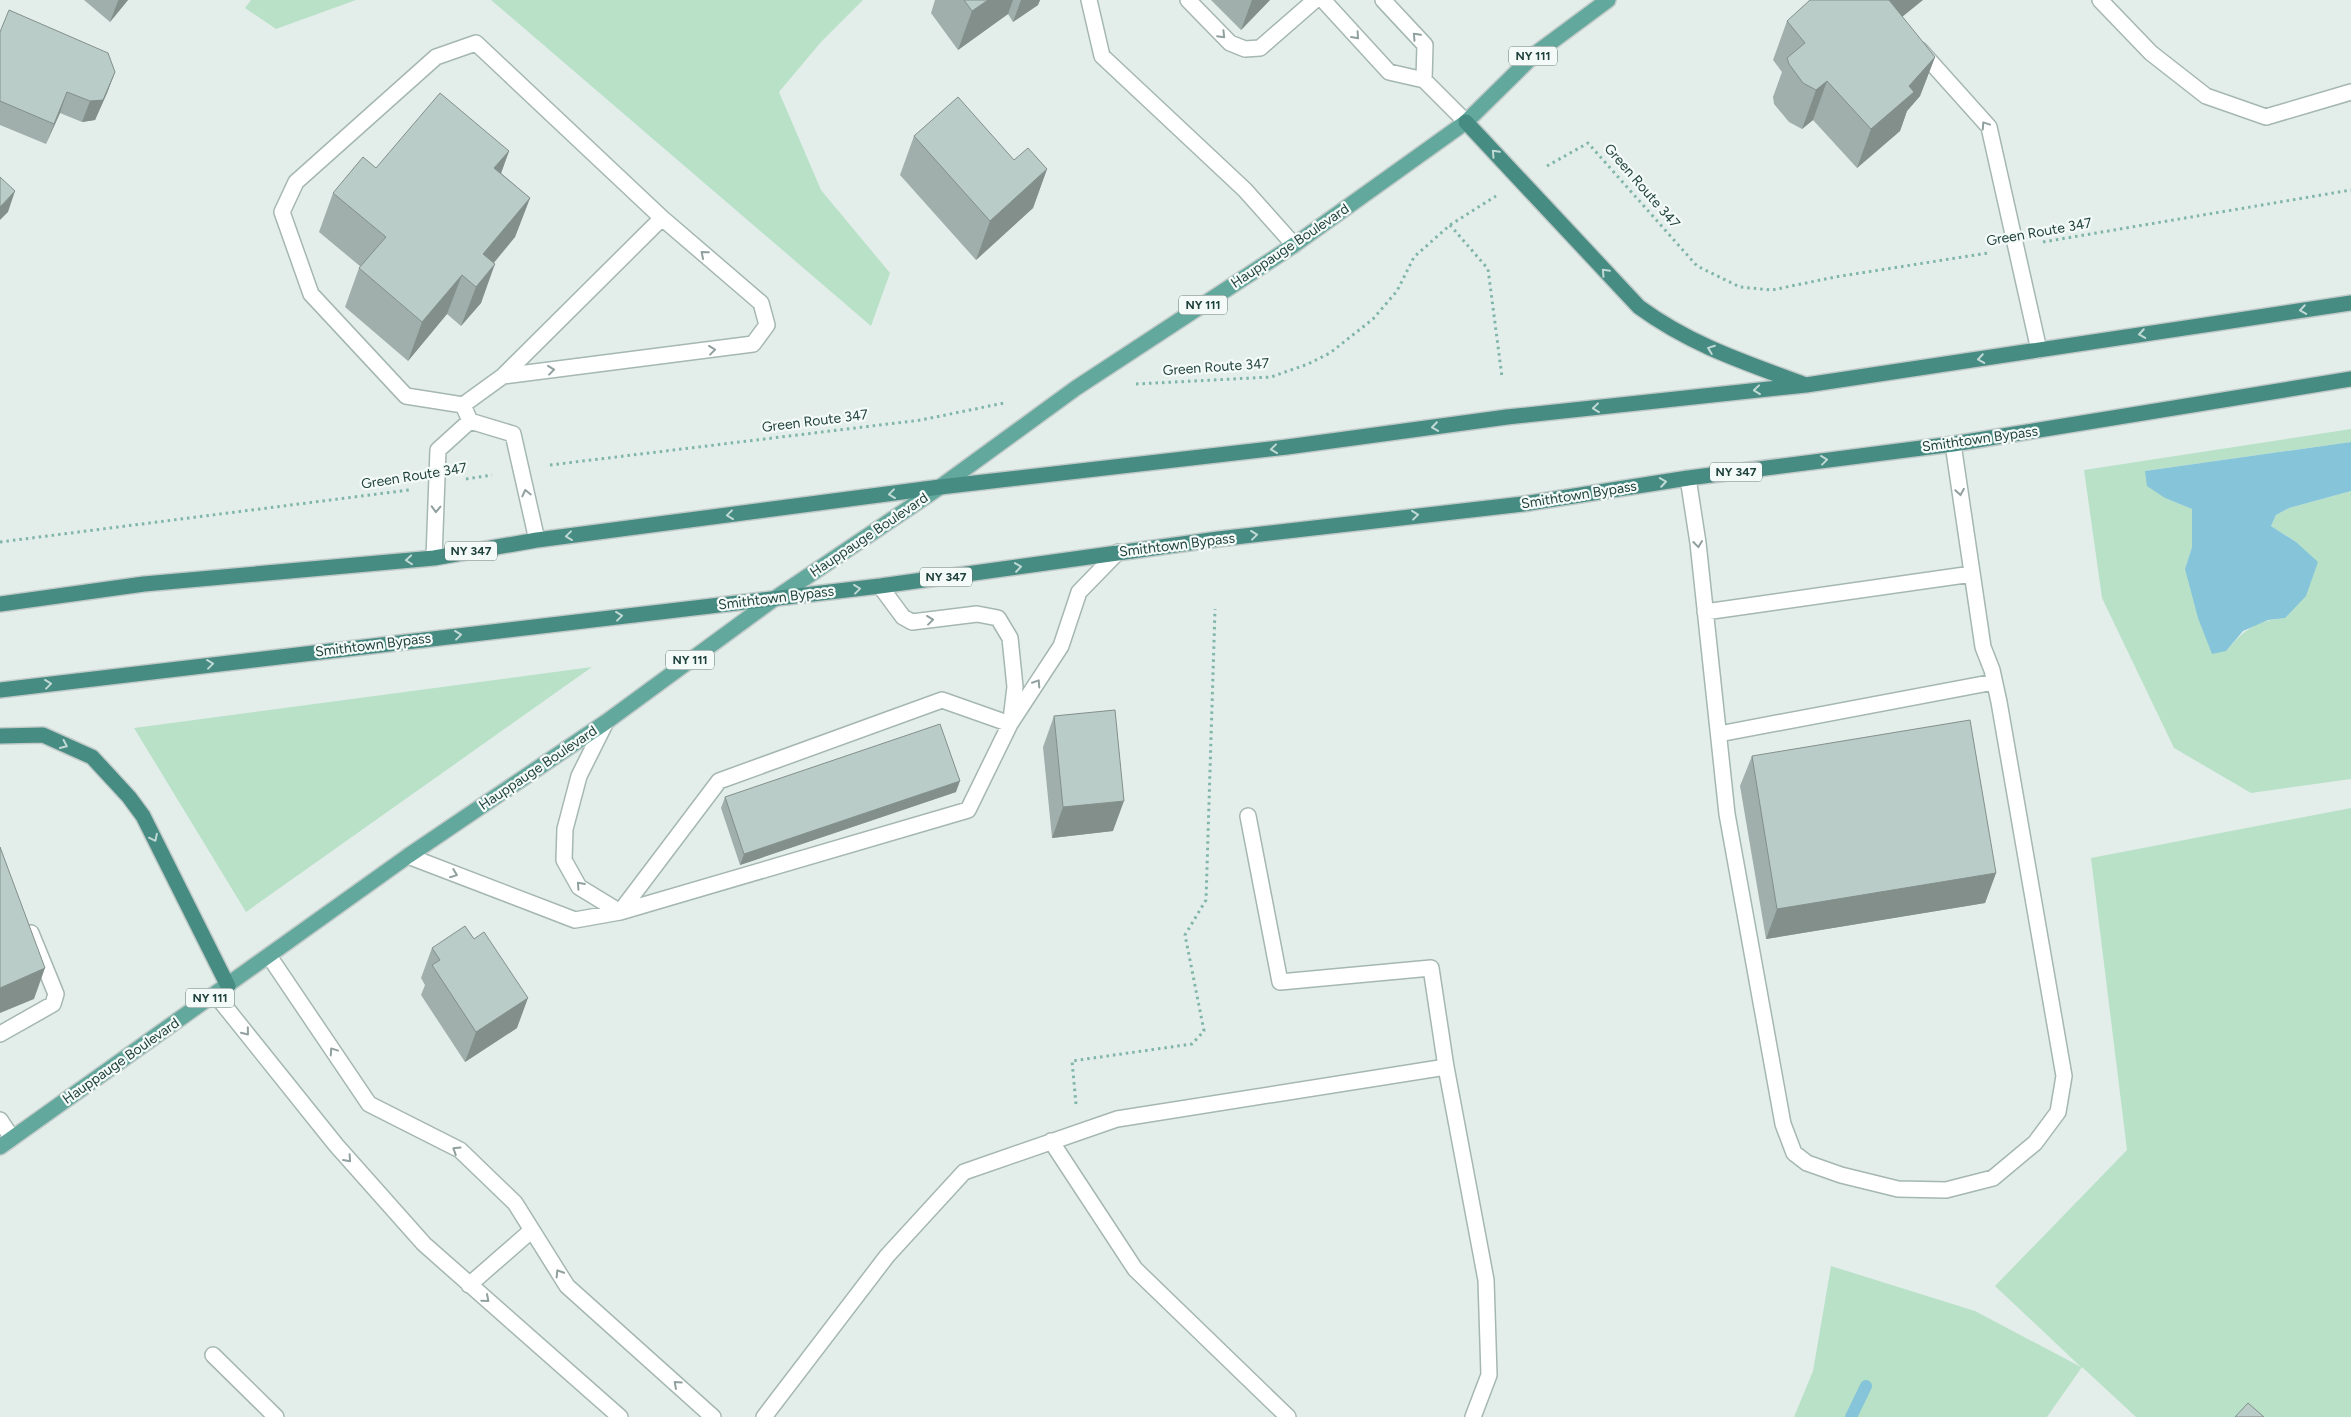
<svg xmlns="http://www.w3.org/2000/svg" width="2351" height="1417" viewBox="0 0 2351 1417" font-family="Figtree,sans-serif">
<style>
.green{fill:#b9e1c8}
.water{fill:#85c4d9}
.lines{fill:none;stroke-linecap:round;stroke-linejoin:round}
.stream{stroke:#85c4d9;stroke-width:12}
.service-casing{stroke:#a5b7b2;stroke-width:18}
.minor-casing{stroke:#a5b7b2;stroke-width:18}
.primary-casing{stroke:#c1cac8;stroke-width:18}
.trunk-casing{stroke:#c1cac8;stroke-width:18}
.path{stroke:#80b5aa;stroke-width:3;stroke-dasharray:2.5 4;stroke-linecap:butt}
.service{stroke:#fff;stroke-width:15}
.minor{stroke:#fff;stroke-width:15}
.primary{stroke:#62a89d;stroke-width:15}
.trunk{stroke:#468c83;stroke-width:15}
.wall{fill:#a0afab}
.shaded-wall{fill:#828f8b}
.building{fill:#baccc7;stroke:#828f8b}
.oneway{stroke:#90a09e}
.oneway2{stroke:#c0d9d5}
.labels{text-anchor:middle;dominant-baseline:central;stroke-width:4.5;stroke-linejoin:round;paint-order:stroke}
.shield{fill:#f4faf8;stroke:#607974;stroke-width:1}
.shield-label{font-size:12px;font-weight:bold;fill:#20423c}
.street-label{font-size:14px;fill:#20423c;stroke:#f4faf8}
</style>
<rect width="100%" height="100%" fill="#e3eeea"/>
<!-- green -->
<path class="green" d="M 251,0 L 356,0 L 276,29 L 245,8 Z
M 491,0 L 863,0 L 821,42 L 779,92 L 821,190 L 890,273 L 871,326 Z
M 2351,429 L 2351,442 L 2145,471 L 2165,498 L 2192,509 L 2192,547 L 2185,569 L 2226,651 C 2245,629 2255,621 2285,618 L 2296,542 L 2271,526 L 2276,515 L 2289,508 L 2351,491 L 2351,779 L 2251,793 L 2174,748 L 2102,598 L 2084,470 Z
M 592,667 L 246,912 L 134,728 Z
M 2351,808 L 2351,1417 L 2136,1417 L 2082,1367 L 2047,1417 L 1794,1417 L 1813,1371 L 1831,1266 L 1975,1311 L 2081,1367 L 1995,1286 L 2127,1150 L 2091,858 Z"/>
<!-- water -->
<path class="water" d="M 2351,442 L 2351,491 L 2289,508 L 2276,515 L 2271,526 L 2296,542 L 2318,562 L 2306,596 L 2285,618 L 2268,620 L 2243,631 L 2226,651 L 2212,654 L 2198,618 L 2185,569 L 2192,547 L 2192,509 L 2165,498 L 2147,486 L 2145,471 Z"/>
<g class="lines">
<!-- stream -->
<path class="stream" d="M 1851,1417 L 1866,1386"/>
<!-- service casing -->
<g class="service-casing">
<path id="service" d="M 1089,0 L 1102,56 L 1245,190 L 1294,245
M 1188,0 L 1230,43 L 1245,49 L 1260,48 L 1315,0
M 1323,0 L 1389,72 L 1424,80 L 1466,122
M 1383,0 L 1425,45 L 1424,80
M 2100,0 L 2151,53 L 2206,96 L 2266,117 L 2351,92
M 1920,50 L 1989,127 L 2039,350
M 503,376 L 753,344 L 767,325 L 761,303 L 662,218
M 463,405 L 406,396 L 311,294 L 282,212 L 296,182 L 436,57 L 476,43 L 662,218 L 503,376 L 463,405 L 470,421 L 513,434 L 537,540
M 1688,478 L 1698,543 L 1727,814 L 1783,1124 L 1794,1153 L 1807,1163 L 1841,1175 L 1898,1189 L 1946,1190 L 1993,1178 L 2035,1143 L 2058,1112 L 2064,1076 L 1999,702 L 1992,670 L 1983,647 L 1953,444
M 434,558 L 438,450 L 470,421
M 880,586 L 903,617 L 912,622 L 977,614 L 998,618 L 1010,638 L 1015,687 L 1011,720
M 1705,612 L 1972,574
M 606,722 L 579,776 L 565,829 L 564,860 L 579,887 L 620,912
M 1719,734 L 1994,682
M 408,856 L 575,920 L 620,912 L 968,810 L 1010,724 L 1061,646 L 1079,592 L 1118,552
M 620,912 L 719,781 L 942,700 L 1010,724
M 0,1034 L 53,1004 L 56,994 L 31,933
M 0,1120 L 12,1138"/>
</g>
<!-- minor casing -->
<g class="minor-casing">
<path id="minor" d="M 269,956 L 369,1104 L 460,1150 L 515,1203 L 567,1286 L 713,1417
M 215,994 L 336,1145 L 424,1244 L 620,1417
M 1446,1067 L 1486,1280 L 1489,1375 L 1473,1417
M 1051,1141 L 1135,1269 L 1288,1417
M 469,1285 L 532,1230
M 213,1355 L 276,1417
M 764,1417 L 887,1256 L 964,1172 L 1117,1119 L 1446,1067 L 1431,968 L 1280,982 L 1248,816"/>
</g>
<!-- primary casing -->
<g class="primary-casing">
<path id="primary" d="M 0,1147 L 408,856 L 606,722 L 774,599 L 940,487 L 1076,388 L 1294,245 L 1466,122 L 1535,54 L 1608,0"/>
</g>
<!-- trunk casing -->
<g class="trunk-casing">
<path id="trunk" d="M 1466,122 L 1639,307 C 1691,345 1744,362 1803,384
M 0,604 L 144,584 L 434,558 L 537,540 L 940,487 L 1287,447 L 1507,417 L 1806,385 L 2351,303
M 0,690 L 880,586 L 1218,539 L 1523,504 L 1688,478 L 1953,444 L 2351,379
M 0,736 L 43,735 L 92,757 L 129,797 L 143,816 L 228,986"/>
</g>
<!-- path -->
<path class="path" d="M 1547,166 L 1588,143 L 1697,266 L 1740,287 L 1772,290 L 1835,277 L 1988,253
M 1450,225 L 1488,269 L 1502,377
M 2043,242 L 2351,190
M 1136,384 L 1271,377 L 1308,364 L 1330,353 L 1373,319 L 1397,291 L 1414,257 L 1450,225 L 1496,196
M 550,465 L 921,420 L 1004,403
M 466,479 L 492,475
M 0,542 L 409,490
M 1076,1104 L 1072,1061 L 1192,1044 L 1204,1031 L 1185,935 L 1206,900 L 1215,609"/>
<!-- service -->
<use href="#service" class="service"/>
<!-- minor -->
<use href="#minor" class="minor"/>
<!-- primary -->
<use href="#primary" class="primary"/>
<!-- trunk -->
<use href="#trunk" class="trunk"/>
</g>
<!-- wall -->
<path class="wall" d="M 84,0 L 128,0 L 110,22 Z
M 935,0 L 1040,0 L 1038,5 L 1013,22 L 1008,14 L 958,50 L 931,13 Z
M 1211,0 L 1270,0 L 1241,30 Z
M 1902,17 L 1935,57 L 1920,96 L 1907,111 L 1900,131 L 1857,168 L 1813,120 L 1802,129 L 1789,122 L 1774,104 L 1773,97 L 1782,72 L 1773,60 L 1787,21 Z
M 0,32 L 115,72 L 107,93 L 95,120 L 82,122 L 60,113 L 46,144 L 0,125 Z
M 914,136 L 1014,160 L 1047,169 L 1033,208 L 976,260 L 900,175 Z
M 509,151 L 501,173 L 530,198 L 515,237 L 494,263 L 481,303 L 461,326 L 447,314 L 408,361 L 345,307 L 359,268 L 361,267 L 319,232 L 333,193 L 376,168 Z
M 1054,716 L 1113,831 L 1052,838 L 1043,747 Z
M 1752,756 L 1996,873 L 1985,903 L 1766,939 L 1740,786 Z
M 956,792 L 740,865 L 721,808 L 725,797 Z
M 474,939 L 517,1028 L 465,1062 L 421,995 L 425,985 L 421,978 L 432,948 Z"/>
<!-- shaded-wall -->
<path class="shaded-wall" d="M 119,0 L 128,0 L 110,22 L 118,1 Z
M 988,0 L 1013,0 L 1008,14 L 958,50 L 972,11 Z
M 1021,0 L 1040,0 L 1038,5 L 1013,22 Z
M 1252,0 L 1270,0 L 1241,30 Z
M 1889,0 L 1923,0 L 1875,39 Z
M 1935,57 L 1920,96 L 1907,111 L 1900,131 L 1857,168 L 1871,129 Z
M 115,72 L 107,93 L 95,120 L 82,122 L 90,101 Z
M 1827,81 L 1813,120 L 1802,129 L 1816,90 Z
M 67,92 L 60,113 L 46,144 L 54,124 Z
M 509,151 L 495,190 L 494,168 Z
M 1047,169 L 1033,208 L 976,260 L 990,221 Z
M 15,191 L 8,212 L 0,220 L 0,207 Z
M 530,198 L 515,237 L 474,286 L 483,254 Z
M 495,264 L 481,303 L 461,326 L 476,287 Z
M 462,275 L 447,314 L 408,361 L 422,322 Z
M 960,781 L 956,792 L 740,865 L 744,854 Z
M 1124,801 L 1113,831 L 1052,838 L 1063,807 Z
M 1996,873 L 1985,903 L 1766,939 L 1777,909 Z
M 45,968 L 34,999 L 0,1013 L 0,988 Z
M 528,998 L 517,1028 L 465,1062 L 476,1032 Z"/>
<!-- building -->
<path class="building" d="M 964,0 L 988,0 L 972,11 Z
M 1810,0 L 1889,0 L 1935,57 L 1909,86 L 1914,92 L 1871,129 L 1827,81 L 1816,90 L 1803,83 L 1789,64 L 1787,58 L 1805,43 L 1787,21 Z
M 9,10 L 108,53 L 115,72 L 103,100 L 90,101 L 67,92 L 54,124 L 0,101 L 0,32 Z
M 440,93 L 509,151 L 494,168 L 530,198 L 483,254 L 495,264 L 476,287 L 462,275 L 422,322 L 359,268 L 386,237 L 333,193 L 363,157 L 376,168 Z
M 958,97 L 1014,160 L 1028,148 L 1047,169 L 990,221 L 914,136 Z
M 0,177 L 15,191 L 0,207 Z
M 1115,710 L 1124,801 L 1063,807 L 1054,716 Z
M 1970,720 L 1996,873 L 1777,909 L 1752,756 Z
M 940,724 L 960,781 L 744,854 L 725,797 Z
M 0,847 L 45,968 L 0,988 Z
M 465,926 L 474,939 L 484,932 L 528,998 L 476,1032 L 432,965 L 440,960 L 432,948 Z
M 2248,1403 L 2264,1417 L 2235,1417 Z"/>
<!-- one-way arrows -->
<defs><path id="oneway-chevron" d="M-2-3.5L2.5 0L-2 3.5" fill="none" stroke-width="1.6" stroke-linecap="round" stroke-linejoin="round" transform="scale(1.25)"/></defs>
<g class="oneway">
<use href="#oneway-chevron" transform="translate(1222 35) rotate(46)"/>
<use href="#oneway-chevron" transform="translate(1356 36) rotate(48)"/>
<use href="#oneway-chevron" transform="translate(1416 36) rotate(-133)"/>
<use href="#oneway-chevron" transform="translate(1985 125) rotate(-124)"/>
<use href="#oneway-chevron" transform="translate(704 254) rotate(-139)"/>
<use href="#oneway-chevron" transform="translate(712 350) rotate(-7)"/>
<use href="#oneway-chevron" transform="translate(551 370) rotate(-7)"/>
<use href="#oneway-chevron" transform="translate(1960 492) rotate(81)"/>
<use href="#oneway-chevron" transform="translate(526 493) rotate(-103)"/>
<use href="#oneway-chevron" transform="translate(436 509) rotate(92)"/>
<use href="#oneway-chevron" transform="translate(1698 544) rotate(83)"/>
<use href="#oneway-chevron" transform="translate(930 620) rotate(-7)"/>
<use href="#oneway-chevron" transform="translate(1037 683) rotate(-57)"/>
<use href="#oneway-chevron" transform="translate(454 874) rotate(21)"/>
<use href="#oneway-chevron" transform="translate(580 885) rotate(-132)"/>
<use href="#oneway-chevron" transform="translate(246 1032) rotate(51)"/>
<use href="#oneway-chevron" transform="translate(333 1051) rotate(-124)"/>
<use href="#oneway-chevron" transform="translate(456 1150) rotate(-148)"/>
<use href="#oneway-chevron" transform="translate(348 1159) rotate(48)"/>
<use href="#oneway-chevron" transform="translate(559 1273) rotate(-122)"/>
<use href="#oneway-chevron" transform="translate(486 1299) rotate(41)"/>
<use href="#oneway-chevron" transform="translate(677 1384) rotate(-138)"/>
</g>
<g class="oneway2">
<use href="#oneway-chevron" transform="translate(1495 153) rotate(-133)"/>
<use href="#oneway-chevron" transform="translate(1605 272) rotate(-133)"/>
<use href="#oneway-chevron" transform="translate(2303 310) rotate(171)"/>
<use href="#oneway-chevron" transform="translate(2142 334) rotate(171)"/>
<use href="#oneway-chevron" transform="translate(1711 349) rotate(-159)"/>
<use href="#oneway-chevron" transform="translate(1981 359) rotate(171)"/>
<use href="#oneway-chevron" transform="translate(1757 390) rotate(174)"/>
<use href="#oneway-chevron" transform="translate(1596 408) rotate(174)"/>
<use href="#oneway-chevron" transform="translate(1435 427) rotate(172)"/>
<use href="#oneway-chevron" transform="translate(1274 449) rotate(173)"/>
<use href="#oneway-chevron" transform="translate(1824 460) rotate(-7)"/>
<use href="#oneway-chevron" transform="translate(1663 482) rotate(-9)"/>
<use href="#oneway-chevron" transform="translate(892 494) rotate(173)"/>
<use href="#oneway-chevron" transform="translate(730 515) rotate(173)"/>
<use href="#oneway-chevron" transform="translate(1415 515) rotate(-7)"/>
<use href="#oneway-chevron" transform="translate(1254 535) rotate(-7)"/>
<use href="#oneway-chevron" transform="translate(569 536) rotate(173)"/>
<use href="#oneway-chevron" transform="translate(409 560) rotate(175)"/>
<use href="#oneway-chevron" transform="translate(1018 567) rotate(-8)"/>
<use href="#oneway-chevron" transform="translate(857 589) rotate(-7)"/>
<use href="#oneway-chevron" transform="translate(619 616) rotate(-7)"/>
<use href="#oneway-chevron" transform="translate(458 635) rotate(-7)"/>
<use href="#oneway-chevron" transform="translate(210 664) rotate(-7)"/>
<use href="#oneway-chevron" transform="translate(48 684) rotate(-7)"/>
<use href="#oneway-chevron" transform="translate(64 745) rotate(25)"/>
<use href="#oneway-chevron" transform="translate(154 838) rotate(64)"/>
</g>
<g class="labels">
<!-- shield labels -->
<g class="shield">
<rect x="1509" y="46.5" width="48" height="19" rx="4"/>
<rect x="1179" y="295.5" width="48" height="19" rx="4"/>
<rect x="1710" y="462.5" width="52" height="19" rx="4"/>
<rect x="445" y="541.5" width="52" height="19" rx="4"/>
<rect x="920" y="567.5" width="52" height="19" rx="4"/>
<rect x="666" y="650.5" width="48" height="19" rx="4"/>
<rect x="186" y="988.5" width="48" height="19" rx="4"/>
</g>
<g class="shield-label">
<text x="1533" y="56">NY 111</text>
<text x="1203" y="305">NY 111</text>
<text x="1736" y="472">NY 347</text>
<text x="471" y="551">NY 347</text>
<text x="946" y="577">NY 347</text>
<text x="690" y="660">NY 111</text>
<text x="210" y="998">NY 111</text>
</g>
<!-- street labels -->
<g class="street-label">
<text transform="translate(1642 186) rotate(49)">Green Route 347</text>
<text transform="translate(2039 232) rotate(-10)">Green Route 347</text>
<text transform="translate(1290 246) rotate(-34)">Hauppauge Boulevard</text>
<text transform="translate(1216 367) rotate(-4)">Green Route 347</text>
<text transform="translate(815 421) rotate(-7)">Green Route 347</text>
<text transform="translate(1980 439) rotate(-8)">Smithtown Bypass</text>
<text transform="translate(414 476) rotate(-9)">Green Route 347</text>
<text transform="translate(1579 495) rotate(-9)">Smithtown Bypass</text>
<text transform="translate(869 535) rotate(-34)">Hauppauge Boulevard</text>
<text transform="translate(1177 545) rotate(-7)">Smithtown Bypass</text>
<text transform="translate(776 598) rotate(-7)">Smithtown Bypass</text>
<text transform="translate(373 645) rotate(-7)">Smithtown Bypass</text>
<text transform="translate(538 768) rotate(-34)">Hauppauge Boulevard</text>
<text transform="translate(121 1061) rotate(-35)">Hauppauge Boulevard</text>
</g>
</g>
</svg>
